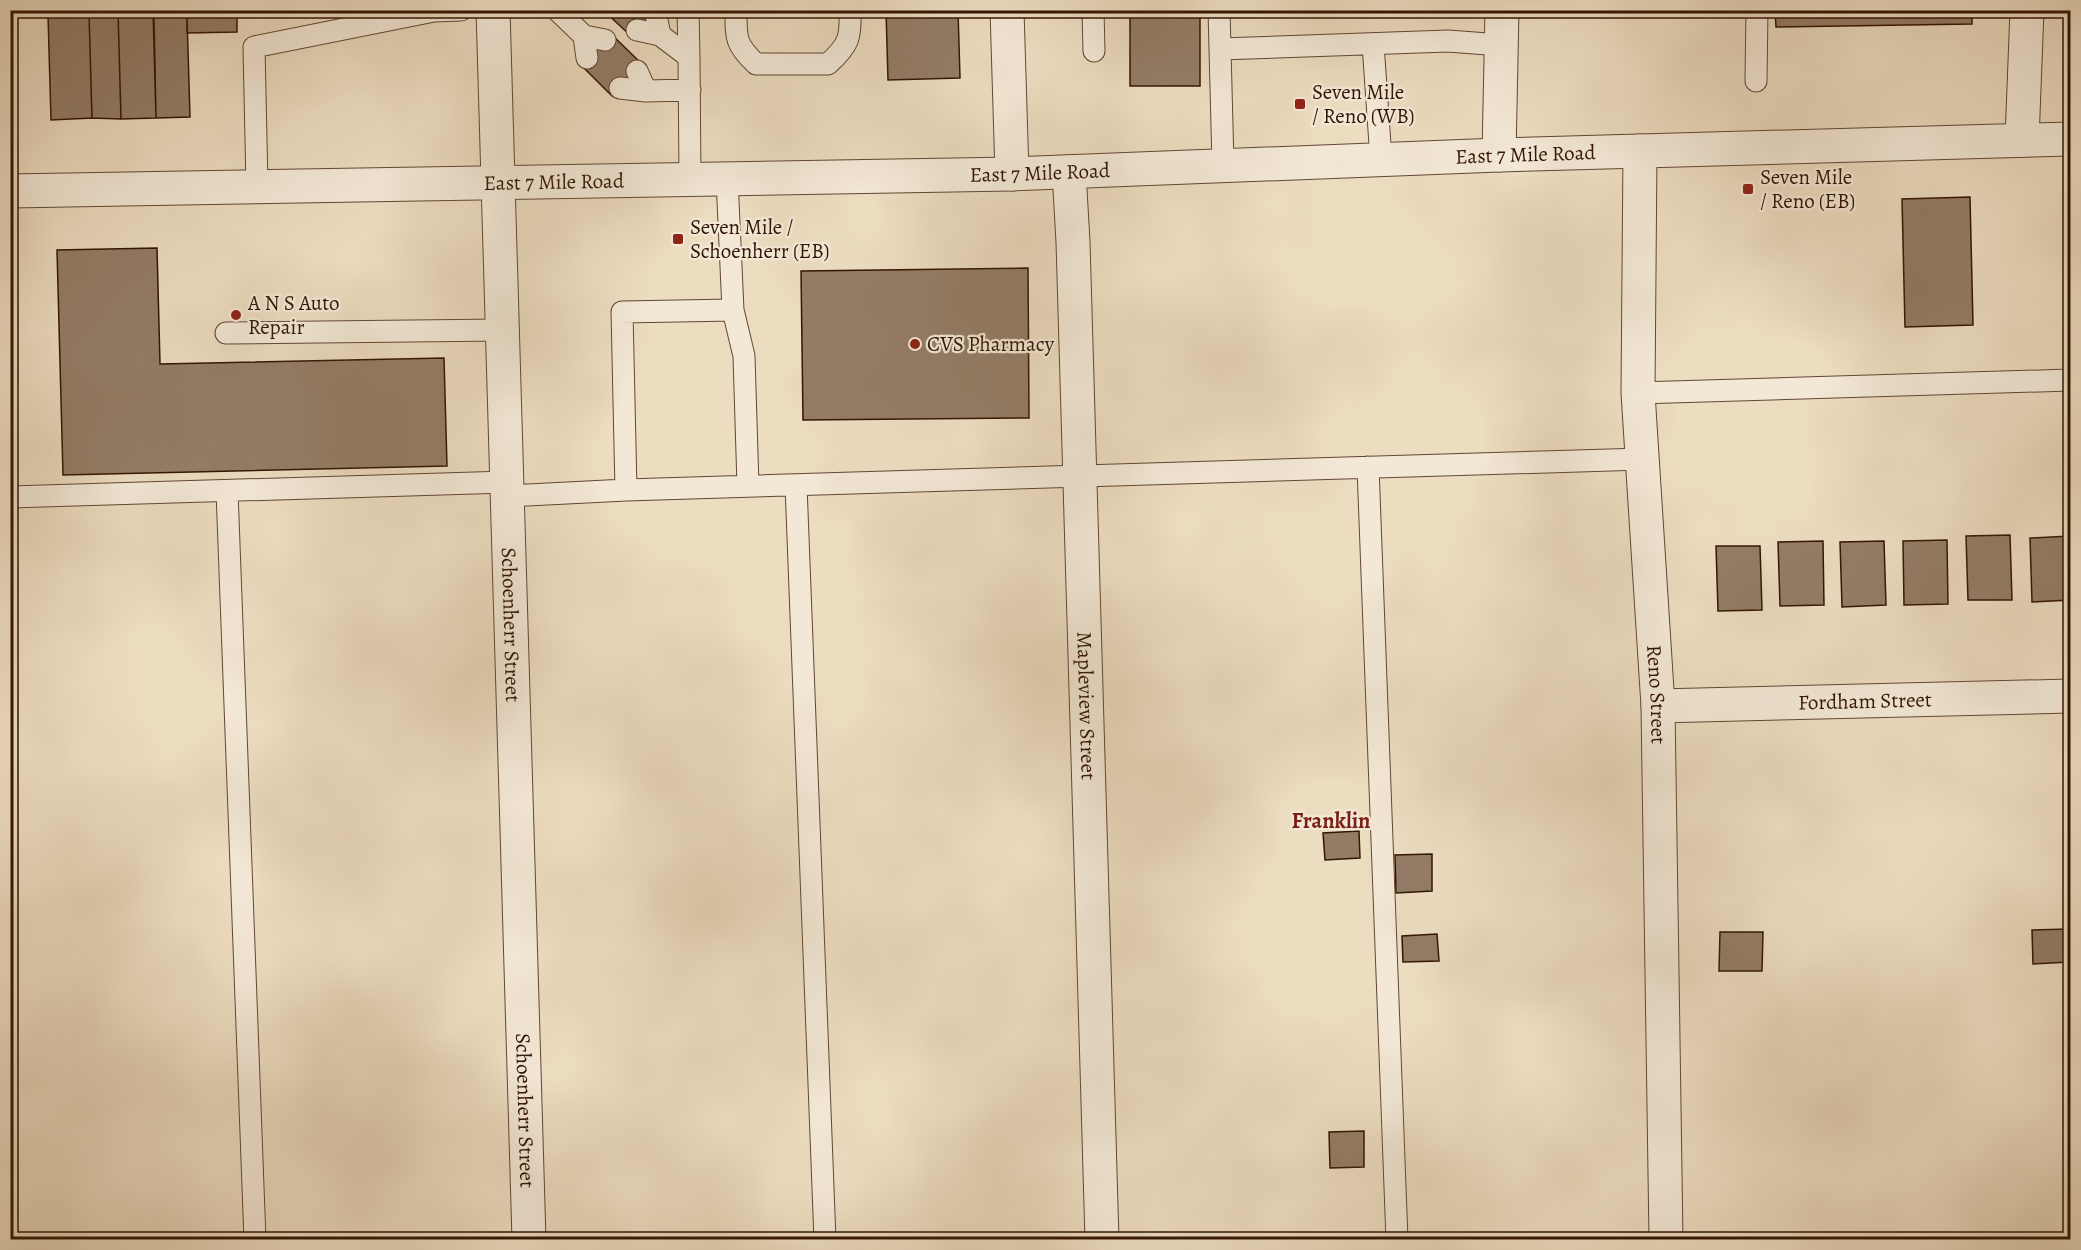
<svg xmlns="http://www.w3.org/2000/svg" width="2081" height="1250" viewBox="0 0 2081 1250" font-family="Alegreya,serif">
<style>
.building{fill:#937c66;stroke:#331504;stroke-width:1.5}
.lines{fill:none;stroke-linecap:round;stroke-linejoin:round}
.service-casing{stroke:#614733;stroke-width:23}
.minor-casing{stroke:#614733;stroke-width:35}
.tertiary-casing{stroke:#614733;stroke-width:35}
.service{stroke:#f3e8d6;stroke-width:21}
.minor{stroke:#f3e8d6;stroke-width:33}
.tertiary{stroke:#f3e8d6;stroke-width:33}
.poi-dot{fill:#8f2418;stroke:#f3e8d6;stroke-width:2}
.labels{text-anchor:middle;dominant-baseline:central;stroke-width:4.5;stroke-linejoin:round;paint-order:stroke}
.poi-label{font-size:21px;fill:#331504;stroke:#f3e8d6;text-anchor:start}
.street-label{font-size:21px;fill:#331504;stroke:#f3e8d6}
.neighbourhood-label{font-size:22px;font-weight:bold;fill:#7a1f14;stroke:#f3e8d6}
</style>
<rect width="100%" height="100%" fill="#ecdcc0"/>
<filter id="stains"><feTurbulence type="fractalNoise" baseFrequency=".00333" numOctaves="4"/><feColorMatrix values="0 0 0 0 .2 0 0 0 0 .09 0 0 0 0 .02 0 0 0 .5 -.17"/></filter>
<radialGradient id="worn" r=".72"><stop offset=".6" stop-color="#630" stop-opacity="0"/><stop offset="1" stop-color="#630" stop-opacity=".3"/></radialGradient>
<!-- building -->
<path class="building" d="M 118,10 L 153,10 L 156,118 L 121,119 Z
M 187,10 L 237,10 L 237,32 L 187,33 Z
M 603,10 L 655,10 L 631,36 Z
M 886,10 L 958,10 L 960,78 L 888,80 Z
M 1130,10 L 1200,10 L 1200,86 L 1130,86 Z
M 1775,10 L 1972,10 L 1972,24 L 1776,27 Z
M 118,12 L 121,119 L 92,118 L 89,14 Z
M 89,14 L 92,118 L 51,120 L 48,15 Z
M 187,16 L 190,117 L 156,118 L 154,17 Z
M 611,34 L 643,65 L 612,96 L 580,64 Z
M 1970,197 L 1973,325 L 1905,327 L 1902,199 Z
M 157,248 L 160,364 L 444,358 L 447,466 L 63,475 L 57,250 Z
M 1028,268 L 1029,418 L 803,420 L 801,271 Z
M 2010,535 L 2012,600 L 1968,600 L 1966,536 Z
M 2070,536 L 2070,600 L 2032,602 L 2030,538 Z
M 1947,540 L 1948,604 L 1904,605 L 1903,541 Z
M 1823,541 L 1824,605 L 1780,606 L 1778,542 Z
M 1884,541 L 1886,605 L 1842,607 L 1840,542 Z
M 1716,546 L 1760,546 L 1762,610 L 1718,611 Z
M 1359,831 L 1360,858 L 1325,860 L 1323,833 Z
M 1432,854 L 1432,891 L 1396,893 L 1395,855 Z
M 2068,929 L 2069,962 L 2033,964 L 2032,930 Z
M 1720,932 L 1763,932 L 1762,971 L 1719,971 Z
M 1437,934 L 1439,961 L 1403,962 L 1402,936 Z
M 1364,1131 L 1364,1167 L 1330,1168 L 1329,1132 Z"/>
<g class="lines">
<!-- service casing -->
<g class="service-casing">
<path id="service" d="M 557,10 L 584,36 L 605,40
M 655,10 L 660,35 L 689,57 L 690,179
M 688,10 L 689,57
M 736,10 C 736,38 735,44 756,64 L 828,64 C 849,45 851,38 850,10
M 1093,10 L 1094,51
M 1219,10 L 1223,165
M 637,30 L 660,35
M 584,36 L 587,58
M 1373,44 L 1381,159
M 1220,49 L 1448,41 L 1501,45
M 637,71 L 646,91 L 690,90
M 1756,81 L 1757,10
M 620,88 L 646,91
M 257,186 L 254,47 L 434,11 L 461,10
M 733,310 L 744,356 L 748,486
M 226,333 L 502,330
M 1638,393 L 2070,380
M 1368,467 L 1397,1240
M 796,485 L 825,1240
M 626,490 L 622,312 L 733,310 L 727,179
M 227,491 L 255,1240
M 507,496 L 626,490 L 1643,459
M 10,497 L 507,482"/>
</g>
<!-- minor casing -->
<g class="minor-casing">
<g id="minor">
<path d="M 1007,10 L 1012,174"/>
<path d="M 2022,140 L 2027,10"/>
<path id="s1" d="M 1640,151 L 1638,393 L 1658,706 L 1666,1240"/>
<path d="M 1499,155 L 1502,10"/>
<path id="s2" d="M 1069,172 L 1073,242 L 1102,1240"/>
<path id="s3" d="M 1658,706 L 2070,696"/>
</g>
</g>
<!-- tertiary casing -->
<g class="tertiary-casing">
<g id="tertiary">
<path id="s4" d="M 493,10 L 529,1240"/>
<path id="s5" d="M 10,191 L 1012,174 L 1499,155 L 2070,139"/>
</g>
</g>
<!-- service -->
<use href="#service" class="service"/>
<!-- minor -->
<use href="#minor" class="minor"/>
<!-- tertiary -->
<use href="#tertiary" class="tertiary"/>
</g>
<!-- markers -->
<g class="poi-dot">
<rect x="1294" y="98" width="12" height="12" rx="3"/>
<rect x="1742" y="183" width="12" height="12" rx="3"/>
<rect x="672" y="233" width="12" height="12" rx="3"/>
<circle cx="236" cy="315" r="6"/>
<circle cx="915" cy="344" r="6"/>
</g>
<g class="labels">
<!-- poi labels -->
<g class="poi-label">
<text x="1312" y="92">Seven Mile<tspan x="1312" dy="24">/ Reno (WB)</tspan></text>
<text x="1760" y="177">Seven Mile<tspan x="1760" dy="24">/ Reno (EB)</tspan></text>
<text x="690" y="227">Seven Mile /<tspan x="690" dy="24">Schoenherr (EB)</tspan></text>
<text x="248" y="303">A N S Auto<tspan x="248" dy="24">Repair</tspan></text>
<text x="927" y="344">CVS Pharmacy</text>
</g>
<!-- street labels -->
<g class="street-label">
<text stroke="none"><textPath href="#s5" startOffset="1516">East 7 Mile Road</textPath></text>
<text stroke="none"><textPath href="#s5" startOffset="1030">East 7 Mile Road</textPath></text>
<text stroke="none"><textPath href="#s5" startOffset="544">East 7 Mile Road</textPath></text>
<text stroke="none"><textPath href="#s4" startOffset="615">Schoenherr Street</textPath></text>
<text stroke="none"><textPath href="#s1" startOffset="544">Reno Street</textPath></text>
<text stroke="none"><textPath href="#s3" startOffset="207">Fordham Street</textPath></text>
<text stroke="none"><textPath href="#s2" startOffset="534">Mapleview Street</textPath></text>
<text stroke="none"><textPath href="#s4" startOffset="1101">Schoenherr Street</textPath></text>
</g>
<!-- neighbourhood labels -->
<g class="neighbourhood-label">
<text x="1331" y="821">Franklin</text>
</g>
</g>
<!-- margin -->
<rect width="2081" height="1250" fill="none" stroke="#ecdcc0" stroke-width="36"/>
<rect x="12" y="12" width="2057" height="1226" fill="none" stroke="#331504" stroke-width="3"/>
<rect x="18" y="18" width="2045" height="1214" fill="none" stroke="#331504" stroke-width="1.5"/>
<rect width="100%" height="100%" filter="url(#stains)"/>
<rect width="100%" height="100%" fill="url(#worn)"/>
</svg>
